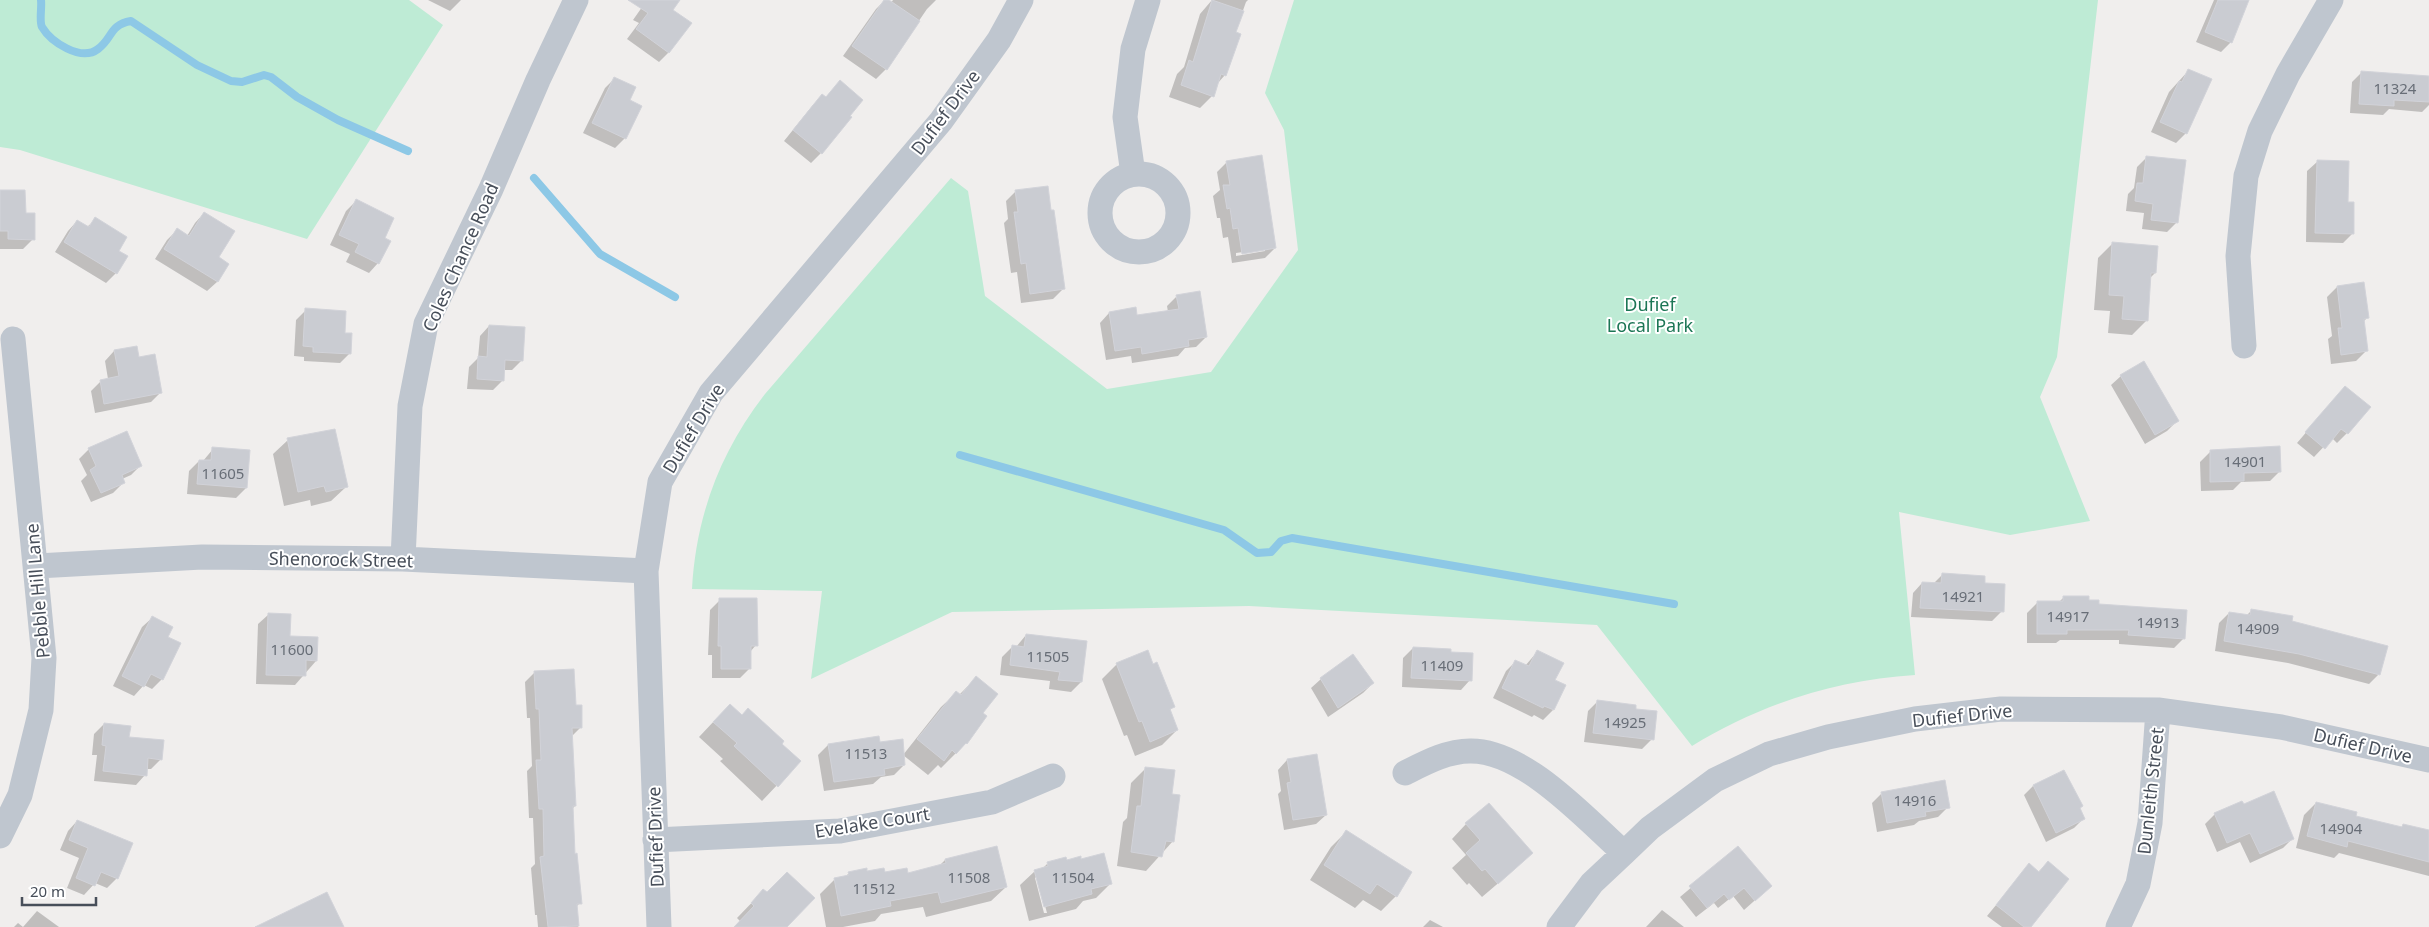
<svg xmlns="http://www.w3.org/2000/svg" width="2429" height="927" viewBox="0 0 2429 927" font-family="'Noto Sans',sans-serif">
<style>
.green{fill:#beebd5}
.shadow{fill:#0003;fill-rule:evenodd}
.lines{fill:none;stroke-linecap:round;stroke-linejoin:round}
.stream{stroke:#8dc8e6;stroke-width:8}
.building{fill:#caccd2;stroke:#d2d3d9}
.street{stroke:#bfc6cf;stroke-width:25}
.labels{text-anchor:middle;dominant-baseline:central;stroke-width:4;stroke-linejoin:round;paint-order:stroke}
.number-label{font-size:15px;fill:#686e77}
.street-label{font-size:18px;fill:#474e59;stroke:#fff}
.park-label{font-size:18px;fill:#1c7655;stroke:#fff}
</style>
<rect width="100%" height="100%" fill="#f0eeed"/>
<!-- green -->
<path class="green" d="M 0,0 L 409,0 L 443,25 L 307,239 L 20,150 L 0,147 Z
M 1294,0 L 2098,0 L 2057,357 L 2040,397 L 2090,521 L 2010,535 L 1899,512 L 1915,675 C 1835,680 1761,704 1692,746 L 1597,625 L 1249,606 L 952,612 L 811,679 L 822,591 L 692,589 C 696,516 720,452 765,394 L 951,178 L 968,191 L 985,296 L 1107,389 L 1211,372 L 1298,250 L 1284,130 L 1265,93 Z"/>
<!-- shadow -->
<path class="shadow" d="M 428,0 L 461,0 L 450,11 Z
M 647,0 L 671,0 L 668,53 L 659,62 L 627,39 L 639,23 L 633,20 Z
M 885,0 L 891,3 L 893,0 L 936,0 L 927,9 L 886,69 L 876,79 L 843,56 L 876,9 Z
M 1212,0 L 1248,0 L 1246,2 L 1235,33 L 1225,75 L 1217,84 L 1212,96 L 1200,108 L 1169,97 L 1177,74 L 1184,67 L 1200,14 Z
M 2214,0 L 2248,0 L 2231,42 L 2221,52 L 2196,42 Z
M 2189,70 L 2186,133 L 2176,143 L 2151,132 L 2169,92 Z
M 2362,72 L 2429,77 L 2429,105 L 2422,112 L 2389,109 L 2383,115 L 2350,113 L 2352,82 Z
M 614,79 L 628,100 L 625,138 L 615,148 L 583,133 L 605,88 Z
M 840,82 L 821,153 L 811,163 L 784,141 L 813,105 L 823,96 L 825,98 Z
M 2147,157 L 2177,222 L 2167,232 L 2142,229 L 2144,213 L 2126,211 L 2128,194 L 2134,188 L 2137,167 Z
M 1227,162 L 1275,248 L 1265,258 L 1232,263 L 1228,237 L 1223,238 L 1220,218 L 1217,218 L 1213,196 L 1220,190 L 1217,172 ZM 1265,249 L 1265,251 L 1236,256 L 1236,253 Z
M 2317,162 L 2347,203 L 2353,233 L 2343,243 L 2306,242 L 2307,171 Z
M 0,191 L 24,215 L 33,239 L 23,249 L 0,249 Z
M 1016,191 L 1063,289 L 1053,299 L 1021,303 L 1017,272 L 1011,273 L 1004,223 L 1008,219 L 1006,201 Z
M 356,201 L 378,263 L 369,273 L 346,262 L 350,254 L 330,245 L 346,211 Z
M 204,213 L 217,258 L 227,264 L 217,282 L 207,291 L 155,259 L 167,240 L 177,230 L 187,236 L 195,223 Z
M 96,219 L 117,251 L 126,257 L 116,273 L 106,283 L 55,252 L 68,231 L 77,221 L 87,227 Z
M 2113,243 L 2155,273 L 2150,278 L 2147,320 L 2132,335 L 2108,333 L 2110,311 L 2094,310 L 2098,258 Z
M 2337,287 L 2367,318 L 2363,322 L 2366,351 L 2356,361 L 2331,364 L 2328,339 L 2332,336 L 2327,297 Z
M 1177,296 L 1206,337 L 1196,347 L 1185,348 L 1178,356 L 1132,363 L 1131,356 L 1106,360 L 1100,323 L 1109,313 L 1136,317 L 1168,312 L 1167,306 Z
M 306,310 L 344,334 L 350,353 L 340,363 L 304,361 L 304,357 L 294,356 L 296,320 Z
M 489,326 L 522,360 L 512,370 L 503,370 L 503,380 L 493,390 L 467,389 L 469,367 L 478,358 L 480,336 Z
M 114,351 L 138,358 L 161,392 L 151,402 L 95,413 L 91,391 L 101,381 L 108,379 L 105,361 Z
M 2121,376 L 2177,421 L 2167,431 L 2145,444 L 2111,385 Z
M 2345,387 L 2347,433 L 2337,443 L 2332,438 L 2314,457 L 2297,443 Z
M 288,440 L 346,487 L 331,501 L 311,506 L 310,500 L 284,506 L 273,454 Z
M 89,449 L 141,465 L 131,475 L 122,479 L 123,483 L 113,493 L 91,502 L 81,481 L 87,475 L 79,459 Z
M 213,449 L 246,488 L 236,498 L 187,494 L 189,471 L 199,461 L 203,461 Z
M 2210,452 L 2280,471 L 2270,481 L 2241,482 L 2233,490 L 2201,491 L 2200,462 Z
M 1942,575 L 1983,584 L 2002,611 L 1992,621 L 1911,617 L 1913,593 L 1922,583 L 1933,584 Z
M 2064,597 L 2087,602 L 2184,638 L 2174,648 L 2119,644 L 2119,640 L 2060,640 L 2056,643 L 2027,643 L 2027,613 L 2037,603 L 2058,603 Z
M 720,600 L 756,645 L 750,652 L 750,668 L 740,678 L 712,678 L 712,655 L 708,655 L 710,610 Z
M 2252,610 L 2290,622 L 2379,674 L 2369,684 L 2288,663 L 2215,651 L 2219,623 L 2229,613 L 2246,616 Z
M 268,615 L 289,637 L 316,661 L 295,685 L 256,684 L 258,624 Z
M 152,618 L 167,637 L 162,679 L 152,689 L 144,685 L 134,696 L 113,686 L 142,627 Z
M 1026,635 L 1081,682 L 1071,692 L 1049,689 L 1050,681 L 1000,675 L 1002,657 L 1012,647 L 1016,647 Z
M 1413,648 L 1470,680 L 1461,690 L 1402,687 L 1403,658 Z
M 1537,652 L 1553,680 L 1564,686 L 1553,710 L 1543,720 L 1534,715 L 1532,717 L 1493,698 L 1506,671 L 1516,661 L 1525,666 Z
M 1117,664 L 1174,706 L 1169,711 L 1177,730 L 1162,745 L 1135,756 L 1127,735 L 1124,736 L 1102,679 Z
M 535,672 L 574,707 L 581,727 L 571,737 L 575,806 L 572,809 L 574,855 L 580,903 L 576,907 L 578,927 L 538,927 L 537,915 L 535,915 L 531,868 L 535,864 L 533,818 L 529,818 L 527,771 L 532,766 L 530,718 L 527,718 L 525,682 Z
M 976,678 L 981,713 L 985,716 L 966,743 L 941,768 L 938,765 L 928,775 L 903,755 L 941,707 L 956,693 L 959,695 Z
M 1321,679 L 1373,683 L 1363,693 L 1328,717 L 1311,688 Z
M 1597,702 L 1634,710 L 1652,739 L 1642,749 L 1584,742 L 1588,711 Z
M 741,716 L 780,744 L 799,762 L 762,801 L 720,761 L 723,759 L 699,737 L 715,720 Z
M 104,724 L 161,759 L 151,769 L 146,769 L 145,775 L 136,785 L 94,781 L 97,755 L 92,755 L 94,734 Z
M 878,744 L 904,765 L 894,775 L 881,777 L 873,784 L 824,791 L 818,755 L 828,745 Z
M 1287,760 L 1326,815 L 1316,824 L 1284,830 L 1278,794 L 1281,791 L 1278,770 Z
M 1146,768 L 1171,795 L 1173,841 L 1146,871 L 1117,866 L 1123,822 L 1127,818 L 1131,783 Z
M 2033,786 L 2079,808 L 2084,818 L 2074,828 L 2046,842 L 2024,795 Z
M 1882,793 L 1948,807 L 1938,817 L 1919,821 L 1914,825 L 1877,832 L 1872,803 Z
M 2316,803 L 2354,816 L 2401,828 L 2403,825 L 2429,831 L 2429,876 L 2339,853 L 2334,858 L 2296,848 L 2304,815 Z
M 2215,814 L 2293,838 L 2283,848 L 2250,863 L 2240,842 L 2217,852 L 2205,824 Z
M 77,821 L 117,878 L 107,888 L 95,883 L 84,895 L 67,888 L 79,858 L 60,850 L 68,831 Z
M 1466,824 L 1516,868 L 1482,897 L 1469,883 L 1467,885 L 1452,868 L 1466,855 L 1452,839 Z
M 1346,832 L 1396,896 L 1381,911 L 1363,900 L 1355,908 L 1310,880 L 1331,847 Z
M 1738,848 L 1771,886 L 1744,910 L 1733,896 L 1718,908 L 1714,903 L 1696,917 L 1680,897 Z
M 945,860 L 1006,887 L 991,901 L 926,917 L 923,907 L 881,914 L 875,921 L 843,927 L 826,927 L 820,894 L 835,879 L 844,878 L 849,873 L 907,875 L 939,866 Z
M 1081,860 L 1111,883 L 1096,898 L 1083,901 L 1076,909 L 1029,921 L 1020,885 L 1035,871 L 1042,869 L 1048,863 ZM 1037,876 L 1047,913 L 1044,913 L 1035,878 Z
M 2048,863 L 2030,927 L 2002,927 L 1987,916 L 2029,865 L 2038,872 Z
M 763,891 L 786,927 L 734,927 L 740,921 L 737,918 Z
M 1662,910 L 1684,927 L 1646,927 Z
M 37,911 L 59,927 L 14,927 L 18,923 L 23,927 Z
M 1430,920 L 1443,927 L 1423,927 Z"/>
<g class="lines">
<!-- stream -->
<path class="stream" d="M 41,0 C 42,8 39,21 42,27 C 51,42 81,62 98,49 C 113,38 109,25 131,21 L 197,65 L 231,81 L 242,82 L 264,75 L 271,77 L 297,97 L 338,120 L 408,151
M 534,178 L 600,254 L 675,297
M 960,455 L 1224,530 L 1257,553 L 1271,552 L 1281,541 L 1292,538 L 1674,604"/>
</g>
<!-- building -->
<path class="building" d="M 628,0 L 680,0 L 673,10 L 692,23 L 669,53 L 636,29 L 648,13 Z
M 884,0 L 889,0 L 920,21 L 887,70 L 852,46 Z
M 1212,0 L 1244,11 L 1236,32 L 1241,34 L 1226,76 L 1221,74 L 1214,97 L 1181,85 L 1189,60 L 1193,62 Z
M 2218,0 L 2249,0 L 2232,43 L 2205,32 Z
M 2188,69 L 2212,79 L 2187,134 L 2160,122 L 2179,81 L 2182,82 Z
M 2361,71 L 2429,76 L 2429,102 L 2394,100 L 2394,106 L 2359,104 Z
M 614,77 L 636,87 L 630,100 L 642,106 L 626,139 L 592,123 Z
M 840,80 L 863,100 L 850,116 L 852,117 L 822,154 L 793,130 L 822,94 L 826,97 Z
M 1262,155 L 1276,248 L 1242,254 L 1238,228 L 1233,229 L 1230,208 L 1227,209 L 1223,185 L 1230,185 L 1226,161 Z
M 2146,156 L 2186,160 L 2178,223 L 2151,220 L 2153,204 L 2135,201 L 2137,183 L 2143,183 Z
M 2317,160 L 2349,161 L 2348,202 L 2354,202 L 2354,234 L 2315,233 Z
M 1048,186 L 1051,210 L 1054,210 L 1065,289 L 1030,294 L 1026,263 L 1021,264 L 1014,212 L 1018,212 L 1015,190 Z
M 0,190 L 25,190 L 26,213 L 35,213 L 35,240 L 8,239 L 8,231 L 0,231 Z
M 356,199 L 394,218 L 385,238 L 391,241 L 379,264 L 355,252 L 359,244 L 339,235 Z
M 204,212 L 235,231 L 219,257 L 229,264 L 218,282 L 164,249 L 177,228 L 189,236 Z
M 95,217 L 127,237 L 119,251 L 128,256 L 117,274 L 64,242 L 77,220 L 89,227 Z
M 2112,242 L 2158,246 L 2156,273 L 2151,273 L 2148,321 L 2122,319 L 2124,296 L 2109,295 Z
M 2364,282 L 2369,318 L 2364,319 L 2368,351 L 2341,355 L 2338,328 L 2342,328 L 2337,286 Z
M 1200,291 L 1207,337 L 1188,340 L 1189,346 L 1142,354 L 1141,347 L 1115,351 L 1109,312 L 1136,307 L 1137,315 L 1179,309 L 1176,295 Z
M 305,308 L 346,311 L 345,333 L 352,333 L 351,354 L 313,352 L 313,347 L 303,346 Z
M 489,325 L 525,327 L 523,361 L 505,360 L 504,381 L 477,379 L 478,356 L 487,357 Z
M 137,346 L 139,357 L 155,354 L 162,393 L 104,404 L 100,380 L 119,376 L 114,350 Z
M 2144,361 L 2179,421 L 2155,435 L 2120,375 Z
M 2345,386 L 2371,407 L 2348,434 L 2341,429 L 2325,449 L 2305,432 Z
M 335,429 L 348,487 L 326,492 L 324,486 L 298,492 L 287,438 Z
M 127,431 L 142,466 L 122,475 L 125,483 L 101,493 L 90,470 L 96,466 L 88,448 Z
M 2280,446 L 2281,472 L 2244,473 L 2244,481 L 2210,482 L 2210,450 Z
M 212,447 L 250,450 L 247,488 L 197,484 L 199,460 L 211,460 Z
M 1942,573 L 1985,576 L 1985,583 L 2005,584 L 2004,612 L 1920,608 L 1922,582 L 1941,583 Z
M 2063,596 L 2089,596 L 2089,600 L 2099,600 L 2099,604 L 2187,610 L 2185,639 L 2128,635 L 2129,630 L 2067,630 L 2067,634 L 2037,634 L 2037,601 L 2063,601 Z
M 719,598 L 757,598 L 758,646 L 751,646 L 751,669 L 721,669 L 721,646 L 718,646 Z
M 2251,609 L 2293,616 L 2292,621 L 2388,646 L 2380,675 L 2299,654 L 2224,641 L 2229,612 L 2250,615 Z
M 268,613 L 291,614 L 290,636 L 318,637 L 317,661 L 306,660 L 306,676 L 266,675 Z
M 152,616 L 173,627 L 168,637 L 181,643 L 163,680 L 151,674 L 144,687 L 122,676 Z
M 1026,634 L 1087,641 L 1082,682 L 1058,680 L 1060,672 L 1010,665 L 1012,645 L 1024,647 Z
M 1413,647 L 1451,649 L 1451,652 L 1473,653 L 1472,681 L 1411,678 Z
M 1148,650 L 1153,664 L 1157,662 L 1175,707 L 1170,709 L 1178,730 L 1150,742 L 1142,721 L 1139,722 L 1116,663 Z
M 1537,650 L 1564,663 L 1555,680 L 1566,685 L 1554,710 L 1544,706 L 1543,708 L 1502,688 L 1515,660 L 1529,666 Z
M 1353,654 L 1374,683 L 1338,708 L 1320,678 Z
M 574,669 L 576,705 L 582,705 L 582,728 L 572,728 L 576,806 L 573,806 L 575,854 L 577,853 L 582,904 L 577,904 L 579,926 L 548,927 L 540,857 L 544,856 L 543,809 L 539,809 L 536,760 L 541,760 L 539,709 L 536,709 L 534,671 Z
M 976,676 L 998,694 L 983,713 L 987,716 L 967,744 L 966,743 L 956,754 L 952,750 L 944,761 L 917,739 L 956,691 L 961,695 Z
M 1597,700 L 1636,705 L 1636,709 L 1657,711 L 1654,740 L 1593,733 Z
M 730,704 L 742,715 L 748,708 L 784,741 L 782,744 L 801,761 L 778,787 L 734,746 L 737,743 L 713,722 Z
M 104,723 L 131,726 L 129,737 L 164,740 L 162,760 L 148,758 L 147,776 L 103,771 L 106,746 L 102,745 Z
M 879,736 L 880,742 L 903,739 L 905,765 L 884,769 L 885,775 L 834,782 L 828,744 Z
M 1317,754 L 1327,815 L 1293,820 L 1287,783 L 1291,782 L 1287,759 Z
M 1145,767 L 1175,770 L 1172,794 L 1180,795 L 1174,842 L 1166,841 L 1162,857 L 1131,852 L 1137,806 L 1141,806 Z
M 2064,770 L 2083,806 L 2080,808 L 2085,819 L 2056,833 L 2033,785 Z
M 1945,780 L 1950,808 L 1925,812 L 1926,816 L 1887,823 L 1881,792 Z
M 2274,791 L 2294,839 L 2260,854 L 2250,833 L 2227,843 L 2214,813 L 2242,801 L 2244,804 Z
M 2316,802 L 2357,812 L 2356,816 L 2402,827 L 2403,824 L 2429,830 L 2429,862 L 2348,841 L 2347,847 L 2307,836 Z
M 1489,803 L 1533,853 L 1498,884 L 1485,869 L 1482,871 L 1466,853 L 1480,840 L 1465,823 Z
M 77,820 L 133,843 L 118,879 L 101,872 L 95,886 L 76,878 L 88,848 L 69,840 Z
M 1346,830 L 1412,872 L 1397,897 L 1377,884 L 1370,894 L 1324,865 Z
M 997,846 L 1007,887 L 941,903 L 938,892 L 890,901 L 891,906 L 841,916 L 834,878 L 849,875 L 848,872 L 867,868 L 867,871 L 884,868 L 885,872 L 907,868 L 908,873 L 946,863 L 945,859 Z
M 1738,846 L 1772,886 L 1755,901 L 1744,888 L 1729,900 L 1724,894 L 1707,908 L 1689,886 Z
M 1104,853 L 1112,884 L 1091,889 L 1092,894 L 1044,907 L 1034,870 L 1048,866 L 1047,862 L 1066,857 L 1067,860 L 1081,856 L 1081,859 Z
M 2048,861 L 2069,879 L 2031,927 L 2024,927 L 1996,905 L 2029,863 L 2039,872 Z
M 787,872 L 815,898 L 787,927 L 734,927 L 754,906 L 751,903 L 763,889 L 767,892 Z
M 327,892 L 344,927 L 255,927 Z"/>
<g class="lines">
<!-- street -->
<path class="street" d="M1100 213a39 39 0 1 1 78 0a39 39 0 1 1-78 0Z
M 1133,174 L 1125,117 L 1133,49 L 1148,0
M 2244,346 L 2238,256 L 2246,176 L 2260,131 L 2288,74 L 2331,0
M 403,559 L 410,406 L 426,324 L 491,189 L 538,80 L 576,0
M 37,566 L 202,557 L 403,559 L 646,571
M 1405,773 C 1425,763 1447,751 1470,751 C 1524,750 1586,819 1624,853
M 0,836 L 20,795 L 41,710 L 44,658 L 13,339
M 655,840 L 840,831 L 992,802 L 1053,776
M 659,927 L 646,571 L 660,482 L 711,393 L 941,121 L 999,40 L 1021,0
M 1559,927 L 1592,883 L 1624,853 L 1650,828 L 1715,780 L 1769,754 L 1828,737 L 1915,719 L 2001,709 L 2158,710 L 2281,727 L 2429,760
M 2118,927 L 2138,884 L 2150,823 L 2158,710"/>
</g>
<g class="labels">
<!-- number labels -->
<g class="number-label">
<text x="2395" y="88">11324</text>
<text x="2245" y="461">14901</text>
<text x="223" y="473">11605</text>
<text x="1963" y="596">14921</text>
<text x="2068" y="616">14917</text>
<text x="2158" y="622">14913</text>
<text x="2258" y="628">14909</text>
<text x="292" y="649">11600</text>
<text x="1048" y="656">11505</text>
<text x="1442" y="665">11409</text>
<text x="1625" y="722">14925</text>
<text x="866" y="753">11513</text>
<text x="1915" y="800">14916</text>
<text x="2341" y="828">14904</text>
<text x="969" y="877">11508</text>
<text x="1073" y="877">11504</text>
<text x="874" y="888">11512</text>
</g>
<!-- street labels -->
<g class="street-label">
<text transform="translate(945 112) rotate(-53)">Dufief Drive</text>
<text transform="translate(460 257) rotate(-66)">Coles Chance Road</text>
<text transform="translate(693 428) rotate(-59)">Dufief Drive</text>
<text transform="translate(341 559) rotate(1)">Shenorock Street</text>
<text transform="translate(37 591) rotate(-95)">Pebble Hill Lane</text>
<text transform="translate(1962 715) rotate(-6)">Dufief Drive</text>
<text transform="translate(2363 745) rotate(13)">Dufief Drive</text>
<text transform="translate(2150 791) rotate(-84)">Dunleith Street</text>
<text transform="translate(872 822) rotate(-9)">Evelake Court</text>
<text transform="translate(655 837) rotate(-92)">Dufief Drive</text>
</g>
<!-- park labels -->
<g class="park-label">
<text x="1650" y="304">Dufief<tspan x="1650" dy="21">Local Park</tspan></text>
</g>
</g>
<!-- scale -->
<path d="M22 897v8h74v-8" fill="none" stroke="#474e59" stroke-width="2.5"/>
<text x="30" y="897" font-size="15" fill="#474e59" stroke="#ffffff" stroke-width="4" paint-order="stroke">20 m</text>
</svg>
